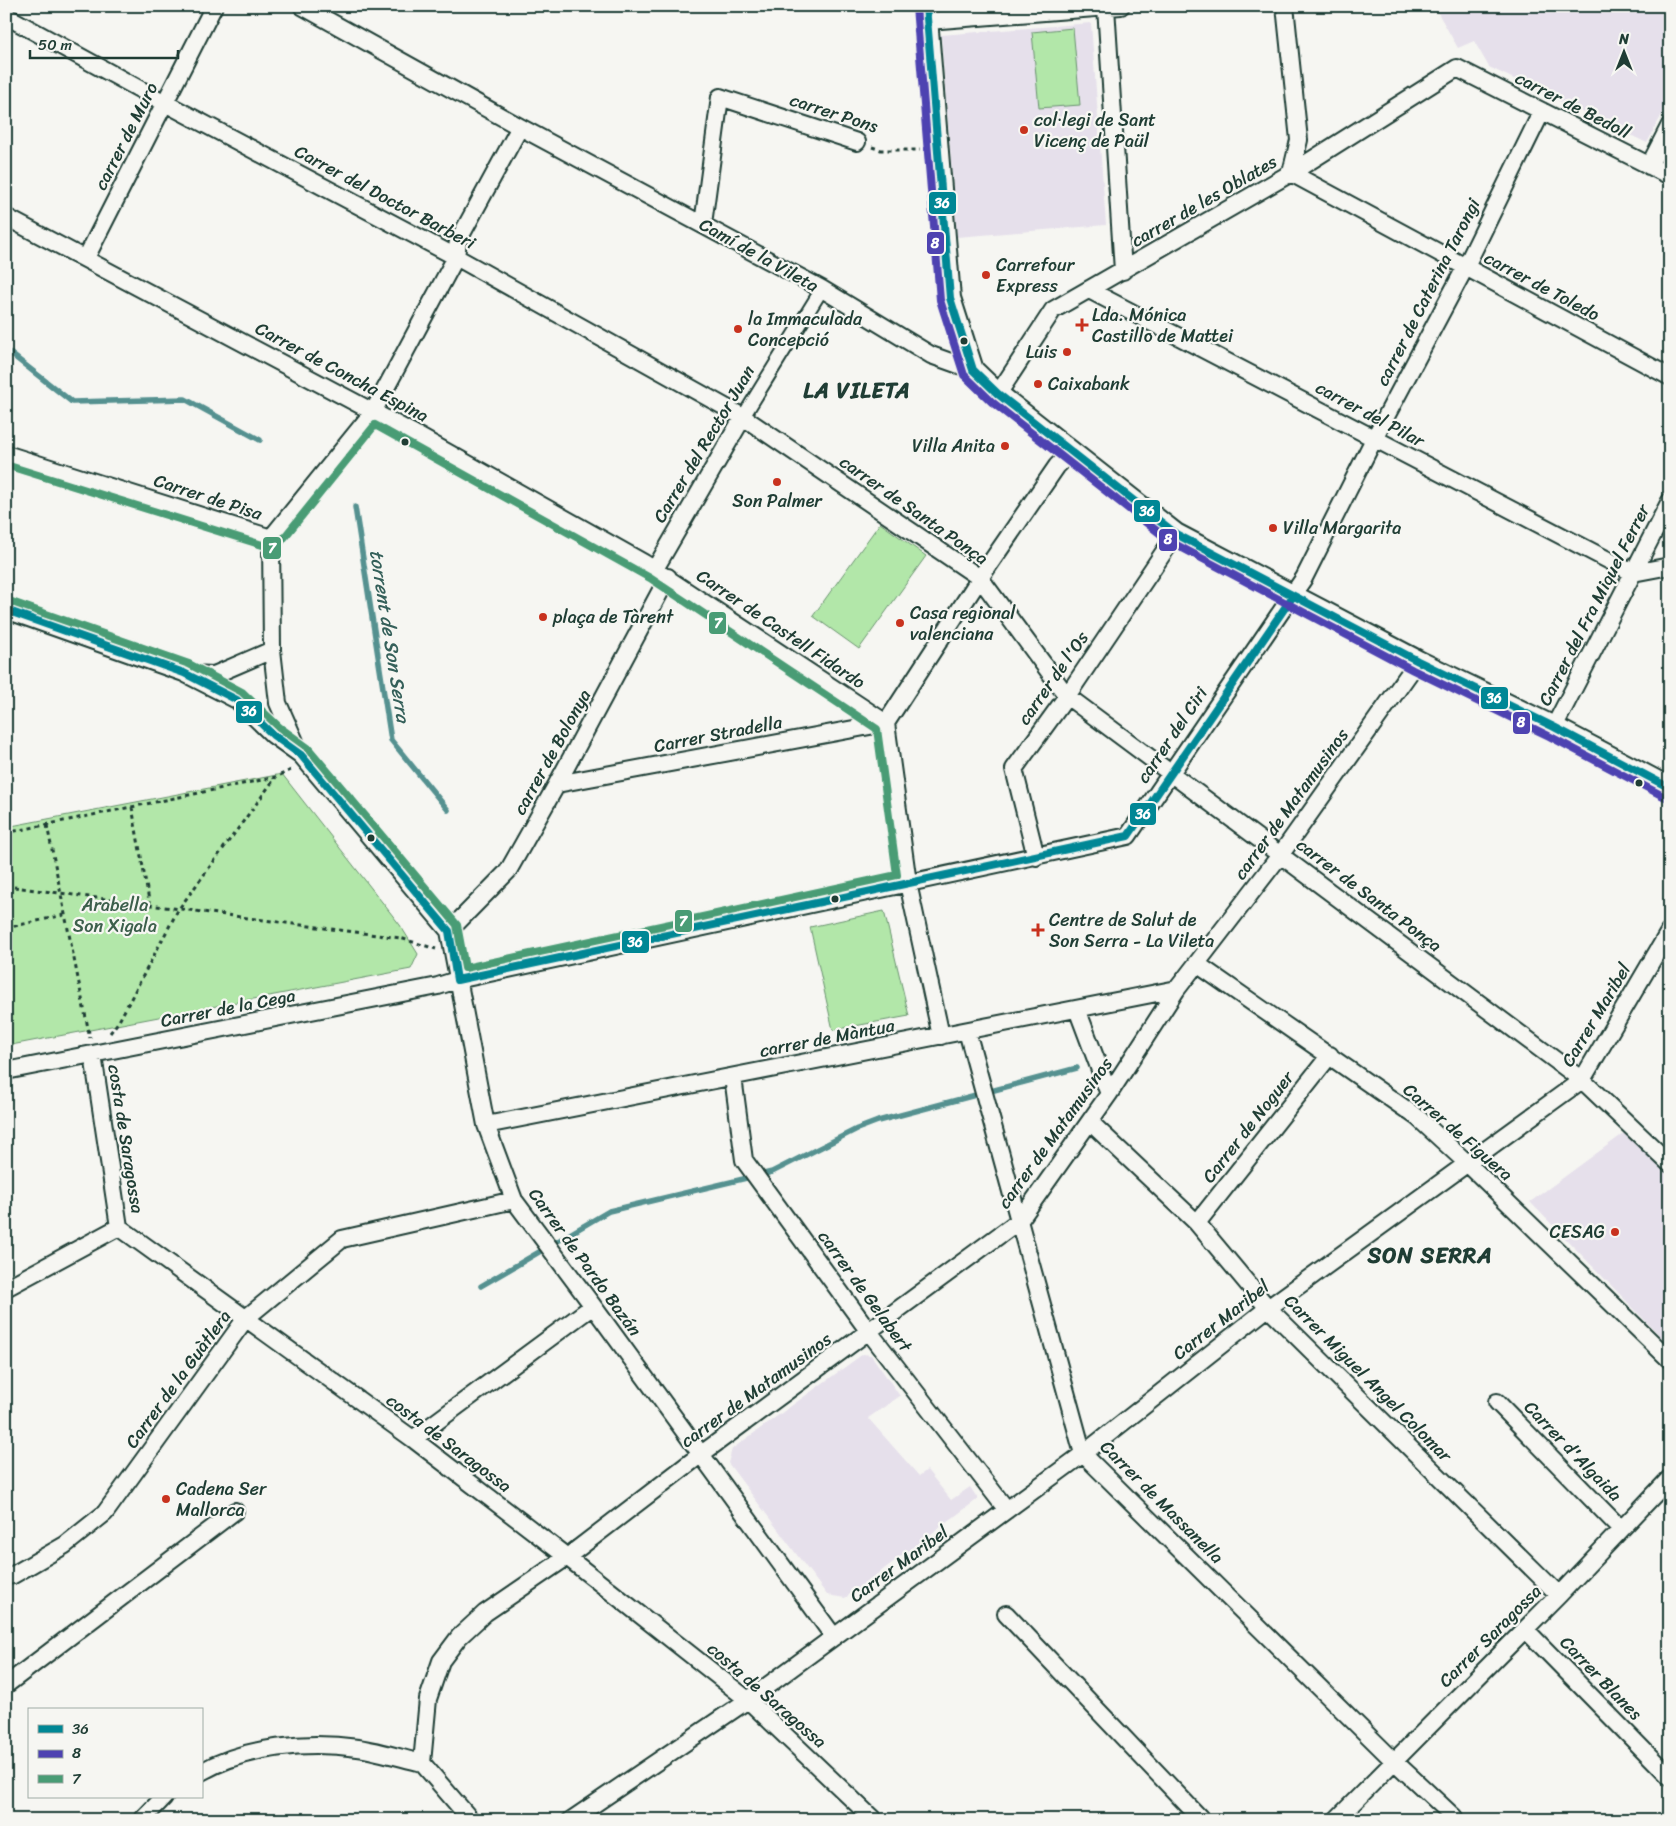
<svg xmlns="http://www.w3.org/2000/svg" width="1676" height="1826" viewBox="0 0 1676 1826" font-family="Sriracha,sans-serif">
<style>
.built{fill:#e6e0eb}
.green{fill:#b2e7a9;stroke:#68926e}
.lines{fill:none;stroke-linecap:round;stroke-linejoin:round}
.stream{stroke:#549190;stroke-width:5.5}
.pedestrian-casing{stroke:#1f3d34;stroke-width:16}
.minor-casing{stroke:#1f3d34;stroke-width:20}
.tertiary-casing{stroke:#1f3d34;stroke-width:24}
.path{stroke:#1f3d34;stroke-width:3;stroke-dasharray:4 4;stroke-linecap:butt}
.pedestrian{stroke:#f6f6f2;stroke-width:12}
.minor{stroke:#f6f6f2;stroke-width:16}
.tertiary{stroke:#f6f6f2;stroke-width:20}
.bus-1-casing{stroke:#f6f6f2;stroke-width:11}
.bus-2-casing{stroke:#f6f6f2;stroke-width:11}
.bus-3-casing{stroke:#f6f6f2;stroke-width:11}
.bus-1{stroke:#008795;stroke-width:8}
.bus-2{stroke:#4e43b1;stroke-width:8}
.bus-3{stroke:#499c75;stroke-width:8}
.poi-dot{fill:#c8321e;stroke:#f6f6f2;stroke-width:2}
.bus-dot{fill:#1f3d34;stroke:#f6f6f2;stroke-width:2}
.labels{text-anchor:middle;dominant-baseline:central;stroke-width:4.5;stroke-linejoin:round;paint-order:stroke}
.street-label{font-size:18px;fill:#1f3d34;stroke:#f6f6f2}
.poi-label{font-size:18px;fill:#1f3d34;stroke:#f6f6f2;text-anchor:start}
.park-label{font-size:18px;fill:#3c5f4b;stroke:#f6f6f2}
.water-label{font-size:19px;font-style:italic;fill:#35605a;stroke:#f6f6f2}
.district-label{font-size:22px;font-weight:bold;letter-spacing:1px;fill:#1f3d34;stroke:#f6f6f2}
.line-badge{stroke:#f6f6f2;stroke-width:2}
.badge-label{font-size:14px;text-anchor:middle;font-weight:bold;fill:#fff}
</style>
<rect width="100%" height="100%" fill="#f6f6f2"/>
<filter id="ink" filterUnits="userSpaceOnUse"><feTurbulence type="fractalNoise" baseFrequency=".02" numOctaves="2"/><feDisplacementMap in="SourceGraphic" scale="10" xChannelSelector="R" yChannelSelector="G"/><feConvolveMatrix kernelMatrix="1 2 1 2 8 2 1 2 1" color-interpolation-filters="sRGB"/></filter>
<g filter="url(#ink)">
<!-- built -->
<path class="built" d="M 1434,6 L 1670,6 L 1670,99 L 1647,143 L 1489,67 L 1474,41 L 1458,48 Z
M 1091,23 L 1106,225 L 957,237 L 941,35 Z
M 1627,1131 L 1670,1173 L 1670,1346 L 1530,1202 Z
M 863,1354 L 871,1355 L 900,1396 L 868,1418 L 919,1476 L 927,1470 L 951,1500 L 970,1487 L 978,1499 L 845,1598 L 827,1595 L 728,1463 L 732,1449 Z"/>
<!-- green -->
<path class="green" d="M 1073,28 L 1080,105 L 1039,108 L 1032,32 Z
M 880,523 L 926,556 L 859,649 L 813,616 Z
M 282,774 L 400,925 L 418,954 L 411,969 L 6,1046 L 6,827 Z
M 884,911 L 909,1016 L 833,1030 L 810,927 Z"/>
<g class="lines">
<!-- stream -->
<path class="stream" d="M 6,350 L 72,402 L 185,399 L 260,440
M 355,507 L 391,740 L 448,810
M 481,1286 L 609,1211 L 772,1172 L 857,1129 L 878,1121 L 1077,1068"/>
<!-- pedestrian casing -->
<g class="pedestrian-casing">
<path id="pedestrian" d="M 743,417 L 822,289"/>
</g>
<!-- minor casing -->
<g class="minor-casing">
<path id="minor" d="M 302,6 L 520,127 L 822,289 L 931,355 L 973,370
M 1285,6 L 1299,140 L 1291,173 L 1670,377
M 1106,7 L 1123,271
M 6,16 L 165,103 L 456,257 L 743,417 L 980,578 L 1067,696 L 1582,1080 L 1670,1164
M 928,21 L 1121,6
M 1649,166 L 1670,125
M 6,217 L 411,432 L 644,563 L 886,723
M 703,224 L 720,97 L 857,142
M 86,258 L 214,6
M 1089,290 L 1633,573 L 1670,566
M 998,394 L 1053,310 L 1291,173 L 1457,68 L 1670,176
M 6,454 L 271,538
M 271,538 L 272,650 L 278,703 L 301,755 L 449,931 L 486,1125 L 514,1200 L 593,1306 L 834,1637
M 271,538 L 373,412 L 456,257 L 458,241 L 520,127
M 655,569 L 743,417
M 6,610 L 184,673 L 237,700 L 273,735 L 301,755
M 191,674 L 214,675 L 272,650
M 1554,727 L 1670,501
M 557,784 L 886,723
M 1036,857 L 1014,769 L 1067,696 L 1176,534
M 449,931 L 508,871 L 557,784 L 668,577
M 1197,964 L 1417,1117 L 1467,1163 L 1670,1360
M 1077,1009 L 1109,1094
M 967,1031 L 1083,1454 L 1394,1761 L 1454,1817
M 941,1036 L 908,883 L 886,723 L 980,578 L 1057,466 L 1071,452
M 93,1055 L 119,1227 L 413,1439 L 567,1557 L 748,1700 L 874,1820
M 6,1071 L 438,986 L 457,980 L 1128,836 L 1304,578 L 1374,439 L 1465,268 L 1542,111
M 733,1077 L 744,1160 L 870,1333 L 1007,1510
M 1090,1122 L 1197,1223 L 1268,1308 L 1559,1595
M 486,1125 L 1177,989
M 1197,1223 L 1330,1055
M 6,1288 L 119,1227
M 1497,1402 L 1620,1528
M 413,1439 L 593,1306
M 6,1576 L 13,1575 L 65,1545 L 105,1513 L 246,1318 L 342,1239 L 514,1200
M 1006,1614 L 1202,1820
M 1525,1629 L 1670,1777
M 6,1685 L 235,1511
M 201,1772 C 247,1746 307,1741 358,1748 C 379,1751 401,1758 422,1763
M 142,1820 L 164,1797
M 471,1820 L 422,1763 L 428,1699 L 441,1661 L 459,1637 L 485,1613 L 567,1557 L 700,1455 L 1020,1220 L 1109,1094 L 1177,989 L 1281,854 L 1418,661
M 571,1820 L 748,1700 L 1083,1454 L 1268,1308 L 1582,1080 L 1670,930
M 1336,1820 L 1559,1595 L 1670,1478"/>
</g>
<!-- tertiary casing -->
<g class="tertiary-casing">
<path id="tertiary" d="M 926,6 L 950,298 L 973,370 L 998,394 L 1176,534 L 1418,661 L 1554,727 L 1670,788"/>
</g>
<!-- path -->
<path class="path" d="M 872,147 L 881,150 L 920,150
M 132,807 L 150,906
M 47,825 L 90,1038
M 6,833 L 276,777 L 291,770
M 6,886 L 400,938 L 436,949
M 6,928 L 64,915
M 110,1033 L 119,1021 L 178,910 L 276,777"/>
<!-- pedestrian -->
<use href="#pedestrian" class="pedestrian"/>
<!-- minor -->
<use href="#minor" class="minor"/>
<!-- tertiary -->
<use href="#tertiary" class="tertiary"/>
<!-- bus-1 casing -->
<g class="bus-1-casing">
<path id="bus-1" d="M 926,6 L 950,298 L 973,370 L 998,394 L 1176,534 L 1418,661 L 1554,727 L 1670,788
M 6,610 L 184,673 L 237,700 L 273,735 L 301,755 L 449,931 L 457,980 L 1128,836 L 1293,596"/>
</g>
<!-- bus-2 casing -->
<g class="bus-2-casing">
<path id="bus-2" d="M 916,7 L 940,300 L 964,375 L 992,402 L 1171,542 L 1413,670 L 1549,736 L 1665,797"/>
</g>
<!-- bus-3 casing -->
<g class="bus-3-casing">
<path id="bus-3" d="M 6,465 L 272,548 L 279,544 L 375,425 L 650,578 L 877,729 L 897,875 L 465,968 L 457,925 L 308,748 L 279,727 L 242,692 L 189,664 L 9,601"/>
</g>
<!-- bus-1 -->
<use href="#bus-1" class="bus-1"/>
<!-- bus-2 -->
<use href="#bus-2" class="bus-2"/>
<!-- bus-3 -->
<use href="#bus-3" class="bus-3"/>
</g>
</g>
<!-- markers -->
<g class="poi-dot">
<circle cx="1024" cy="130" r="5"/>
<circle cx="986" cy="275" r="5"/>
<path d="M1079.5 317.5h5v5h5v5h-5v5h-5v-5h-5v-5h5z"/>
<circle cx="738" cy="329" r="5"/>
<circle cx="1067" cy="352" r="5"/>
<circle cx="1038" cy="384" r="5"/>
<circle cx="1005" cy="446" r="5"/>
<circle cx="777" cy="482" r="5"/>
<circle cx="1273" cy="528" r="5"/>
<circle cx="543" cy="617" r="5"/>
<circle cx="900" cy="623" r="5"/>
<path d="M1035.5 922.5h5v5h5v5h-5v5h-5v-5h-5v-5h5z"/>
<circle cx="1615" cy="1232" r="5"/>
<circle cx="166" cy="1499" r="5"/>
</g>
<g class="bus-dot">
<circle cx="964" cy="341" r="4.5"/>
<circle cx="405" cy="442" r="4.5"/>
<circle cx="1639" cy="783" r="4.5"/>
<circle cx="371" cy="838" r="4.5"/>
<circle cx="835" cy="899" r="4.5"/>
</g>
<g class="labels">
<!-- street labels -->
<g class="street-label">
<text transform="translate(1573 105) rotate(27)">carrer de Bedoll</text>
<text transform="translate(834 113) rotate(18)">carrer Pons</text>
<text transform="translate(126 136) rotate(-63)">carrer de Muro</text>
<text transform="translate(385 197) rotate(28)">Carrer del Doctor Barberi</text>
<text transform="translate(1204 201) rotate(-30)">carrer de les Oblates</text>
<text transform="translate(759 255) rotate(29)">Camí de la Vileta</text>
<text transform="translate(1542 286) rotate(28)">carrer de Toledo</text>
<text transform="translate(1428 292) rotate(-63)">carrer de Caterina Tarongi</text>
<text transform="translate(342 372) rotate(28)">Carrer de Concha Espina</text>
<text transform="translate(1370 414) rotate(28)">carrer del Pilar</text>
<text transform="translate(704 444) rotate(-59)">Carrer del Rector Juan</text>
<text transform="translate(208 497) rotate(18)">Carrer de Pisa</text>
<text transform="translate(914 510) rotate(35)">carrer de Santa Ponça</text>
<text transform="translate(1594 605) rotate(-63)">Carrer del Fra Miquel Ferrer</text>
<text transform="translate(781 629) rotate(34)">Carrer de Castell Fidardo</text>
<text transform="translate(1053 678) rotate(-55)">carrer de l'Os</text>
<text transform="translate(718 734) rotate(-11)">Carrer Stradella</text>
<text transform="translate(1172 735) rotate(-56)">carrer del Ciri</text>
<text transform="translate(552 752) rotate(-61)">carrer de Bolonya</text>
<text transform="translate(1291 804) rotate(-54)">carrer de Matamusinos</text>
<text transform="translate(1369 895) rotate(37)">carrer de Santa Ponça</text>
<text transform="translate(228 1008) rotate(-11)">Carrer de la Cega</text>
<text transform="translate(1596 1015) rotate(-59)">Carrer Maribel</text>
<text transform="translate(827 1038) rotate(-11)">carrer de Màntua</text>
<text transform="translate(1248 1127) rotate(-52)">Carrer de Noguer</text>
<text transform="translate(1458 1132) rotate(41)">Carrer de Figuera</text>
<text transform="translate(1055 1133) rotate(-54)">carrer de Matamusinos</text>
<text transform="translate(126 1139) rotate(81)">costa de Saragossa</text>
<text transform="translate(585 1262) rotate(54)">Carrer de Pardo Bazán</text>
<text transform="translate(865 1291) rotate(54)">carrer de Gelabert</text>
<text transform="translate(1221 1320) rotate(-38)">Carrer Maribel</text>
<text transform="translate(1368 1378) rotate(45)">Carrer Miguel Angel Colomar</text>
<text transform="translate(178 1379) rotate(-54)">Carrer de la Guàtlera</text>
<text transform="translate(756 1390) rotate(-36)">carrer de Matamusinos</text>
<text transform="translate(449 1443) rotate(37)">costa de Saragossa</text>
<text transform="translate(1573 1451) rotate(46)">Carrer d'Algaida</text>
<text transform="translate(1162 1502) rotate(45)">Carrer de Massanella</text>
<text transform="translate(899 1564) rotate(-36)">Carrer Maribel</text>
<text transform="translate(1490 1636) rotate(-45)">Carrer Saragossa</text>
<text transform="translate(1601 1678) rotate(46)">Carrer Blanes</text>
<text transform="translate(767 1695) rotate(41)">costa de Saragossa</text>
</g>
<!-- poi labels -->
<g class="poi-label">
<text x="1034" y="120">col·legi de Sant<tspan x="1034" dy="21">Vicenç de Paül</tspan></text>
<text x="996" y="265">Carrefour<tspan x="996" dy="21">Express</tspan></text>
<text x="1092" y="315">Lda. Mónica<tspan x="1092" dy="21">Castillo de Mattei</tspan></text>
<text x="748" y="319">la Immaculada<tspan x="748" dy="21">Concepció</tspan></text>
<text x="1057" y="352" text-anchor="end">Luis</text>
<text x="1048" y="384">Caixabank</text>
<text x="995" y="446" text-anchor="end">Villa Anita</text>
<text x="777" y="501" text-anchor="middle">Son Palmer</text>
<text x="1283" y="528">Villa Margarita</text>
<text x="910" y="613">Casa regional<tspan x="910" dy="21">valenciana</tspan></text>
<text x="553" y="617">plaça de Tàrent</text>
<text x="1049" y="920">Centre de Salut de<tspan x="1049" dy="21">Son Serra - La Vileta</tspan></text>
<text x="1605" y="1232" text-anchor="end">CESAG</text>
<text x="176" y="1489">Cadena Ser<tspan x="176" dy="21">Mallorca</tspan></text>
</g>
<!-- park labels -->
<g class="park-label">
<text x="115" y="905">Arabella<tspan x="115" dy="21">Son Xigala</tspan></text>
</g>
<!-- water labels -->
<g class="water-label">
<text transform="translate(390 636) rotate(81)">torrent de Son Serra</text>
</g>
<!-- district labels -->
<g class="district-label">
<text x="857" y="390">LA VILETA</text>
<text x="1430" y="1255">SON SERRA</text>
</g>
</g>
<g class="line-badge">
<rect x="928" y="191" width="29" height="24" rx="5" fill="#008795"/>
<rect x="926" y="231" width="19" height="24" rx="5" fill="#4e43b1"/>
<rect x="1133" y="499" width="28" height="24" rx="5" fill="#008795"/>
<rect x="1158" y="528" width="20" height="24" rx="5" fill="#4e43b1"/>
<rect x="262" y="536" width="20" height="24" rx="5" fill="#499c75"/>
<rect x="708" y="611" width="19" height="24" rx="5" fill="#499c75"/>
<rect x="1480" y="686" width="29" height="24" rx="5" fill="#008795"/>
<rect x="235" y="700" width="28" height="24" rx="5" fill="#008795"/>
<rect x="1512" y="711" width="19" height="24" rx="5" fill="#4e43b1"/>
<rect x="1129" y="802" width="28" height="24" rx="5" fill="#008795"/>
<rect x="674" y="909" width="19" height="24" rx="5" fill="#499c75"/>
<rect x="621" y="930" width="29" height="24" rx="5" fill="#008795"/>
</g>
<g class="badge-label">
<text x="942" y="208">36</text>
<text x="935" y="248">8</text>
<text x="1147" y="516">36</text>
<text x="1168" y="544">8</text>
<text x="272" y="553">7</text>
<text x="718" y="628">7</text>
<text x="1494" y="703">36</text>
<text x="249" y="716">36</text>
<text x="1521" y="727">8</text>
<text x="1143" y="819">36</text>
<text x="683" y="926">7</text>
<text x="635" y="947">36</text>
</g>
<!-- margin -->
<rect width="1676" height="1826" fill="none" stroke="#f6f6f2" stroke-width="25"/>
<rect x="12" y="12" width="1651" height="1801" fill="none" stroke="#1f3d34" stroke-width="2" filter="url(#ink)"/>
<!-- legend -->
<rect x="28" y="1708" width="175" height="90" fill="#f6f6f2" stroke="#a0aca6"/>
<rect x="38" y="1725" width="25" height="8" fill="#008795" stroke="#a0aca6"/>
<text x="72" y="1734" font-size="15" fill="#1f3d34">36</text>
<rect x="38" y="1750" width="25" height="8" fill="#4e43b1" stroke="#a0aca6"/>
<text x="72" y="1758" font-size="15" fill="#1f3d34">8</text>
<rect x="38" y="1775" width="25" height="8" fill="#499c75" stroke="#a0aca6"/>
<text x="72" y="1784" font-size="15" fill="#1f3d34">7</text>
<!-- north arrow -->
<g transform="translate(1624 52)" stroke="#f6f6f2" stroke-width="4" paint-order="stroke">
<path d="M0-4L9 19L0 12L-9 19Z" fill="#1f3d34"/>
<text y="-8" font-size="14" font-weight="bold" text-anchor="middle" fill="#1f3d34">N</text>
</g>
<!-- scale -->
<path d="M30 50v8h148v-8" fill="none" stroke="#1f3d34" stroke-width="2.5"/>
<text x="38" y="50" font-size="15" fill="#1f3d34" stroke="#f6f6f2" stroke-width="4" paint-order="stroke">50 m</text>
</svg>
